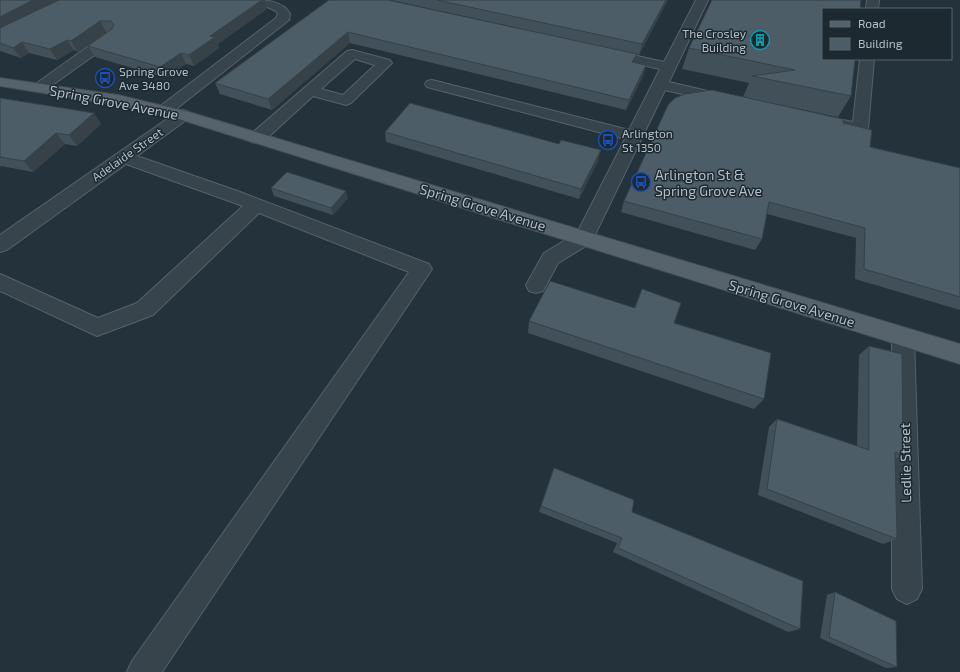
<svg xmlns="http://www.w3.org/2000/svg" width="960" height="672" viewBox="0 0 960 672" font-family="'Exo 2',sans-serif">
<style>
.lines{fill:none;stroke-linecap:round;stroke-linejoin:round}
.minor-casing{stroke:#56626a;stroke-width:2}
.major-casing{stroke:#414d55;stroke-width:2}
.minor{fill:#38444c;fill-rule:evenodd}
.major{fill:#56636c;fill-rule:evenodd}
.wall{fill:#425059}
.shaded-wall{fill:#364148}
.building{fill:#4d5d67;stroke:#364148}
.labels{text-anchor:middle;dominant-baseline:central;stroke-width:3;stroke-linejoin:round;paint-order:stroke}
.far-poi-label{font-size:12px;fill:#b4bfc8;stroke:#1d2931;text-anchor:start}
.far-street-label{font-size:12px;fill:#b4bfc8;stroke:#1d2931}
.street-label{font-size:14px;fill:#b4bfc8;stroke:#1d2931}
.poi-label{font-size:14px;fill:#b4bfc8;stroke:#1d2931;text-anchor:start}
</style>
<rect width="100%" height="100%" fill="#24323c"/>
<g class="lines">
<!-- minor casing -->
<g class="minor-casing">
<path id="minor" d="M 248,0 C 263,0 283,0 290,14 L 289,20 L 171,113 L 165,115 L 159,113 L 157,110 L 159,107 L 276,18 L 278,14 L 276,11 L 265,6 L 250,3 Z
M 696,0 L 708,0 L 669,82 L 729,96 L 732,99 L 729,102 L 724,104 L 665,90 L 591,243 L 558,263 L 543,291 L 536,293 L 529,291 L 526,285 L 544,253 L 577,233 L 625,139 L 427,87 L 425,84 L 427,81 L 432,80 L 629,130 L 660,69 L 601,56 L 599,53 L 601,50 L 606,49 L 664,62 Z
M 867,0 L 879,0 L 878,9 L 866,9 Z
M 112,32 L 117,33 L 119,36 L 117,39 L 44,91 L 39,92 L 34,91 L 32,88 L 34,85 L 107,33 Z
M 352,50 L 390,60 L 392,63 L 351,103 L 346,105 L 313,96 L 263,142 L 257,143 L 251,142 L 249,138 L 251,134 L 347,51 ZM 355,59 L 375,65 L 343,95 L 321,89 Z
M 860,59 L 874,59 L 868,129 L 866,132 L 860,134 L 827,126 L 825,123 L 827,120 L 833,118 L 853,122 Z
M 183,110 L 189,112 L 191,115 L 189,118 L 137,156 L 240,192 L 429,264 L 432,269 L 162,672 L 127,672 L 132,661 L 409,272 L 259,213 L 153,315 L 97,336 L 0,291 L 0,274 L 98,318 L 137,303 L 243,206 L 126,164 L 7,250 L 0,252 L 0,235 L 177,112 Z
M 903,328 L 911,331 L 914,337 L 922,589 L 917,599 L 907,604 L 897,599 L 892,589 L 892,337 L 895,331 Z"/>
</g>
<!-- major casing -->
<g class="major-casing">
<path id="major" d="M 0,78 L 118,95 L 189,112 L 960,344 L 960,364 L 179,119 L 118,105 L 0,86 Z"/>
</g>
<!-- minor -->
<use href="#minor" class="minor"/>
<!-- major -->
<use href="#major" class="major"/>
</g>
<!-- wall -->
<path class="wall" d="M 0,0 L 265,0 L 267,9 L 218,44 L 219,48 L 194,66 L 186,64 L 166,78 L 95,57 L 88,46 L 109,32 L 106,32 L 78,52 L 74,50 L 57,60 L 29,53 L 21,58 L 0,51 Z
M 329,0 L 541,33 L 391,0 L 668,0 L 639,55 L 637,54 L 635,62 L 646,65 L 643,76 L 626,110 L 350,43 L 272,110 L 220,94 L 215,83 Z
M 712,0 L 851,96 L 838,117 L 743,97 L 749,83 L 682,69 L 689,48 Z
M 0,98 L 94,113 L 101,124 L 77,146 L 65,144 L 33,172 L 1,166 L 0,167 Z
M 843,123 L 870,147 L 960,168 L 960,310 L 855,279 L 856,238 L 767,214 L 762,239 L 755,250 L 621,212 L 624,201 Z
M 385,132 L 598,161 L 579,199 L 386,142 Z
M 271,188 L 348,198 L 333,215 L 274,196 Z
M 642,289 L 674,323 L 764,399 L 754,409 L 528,333 L 529,321 L 634,308 Z
M 869,346 L 903,455 L 895,459 L 897,539 L 883,544 L 758,495 L 769,427 L 777,419 L 857,446 L 859,355 Z
M 554,468 L 632,512 L 800,629 L 788,632 L 613,552 L 617,543 L 539,512 Z
M 835,592 L 897,667 L 886,668 L 820,638 L 827,595 Z"/>
<!-- shaded-wall -->
<path class="shaded-wall" d="M 33,0 L 60,0 L 0,31 L 0,17 Z
M 262,0 L 265,0 L 267,9 L 218,44 L 219,48 L 194,66 L 189,55 L 210,36 Z
M 666,0 L 668,0 L 639,55 L 642,44 Z
M 100,21 L 106,32 L 78,52 L 71,41 Z
M 348,32 L 350,43 L 272,110 L 268,99 Z
M 67,40 L 74,50 L 57,60 L 50,49 Z
M 22,42 L 29,53 L 21,58 L 13,48 Z
M 181,53 L 186,64 L 166,78 L 160,67 Z
M 637,54 L 634,65 L 632,62 Z
M 646,65 L 643,76 L 626,110 L 629,100 Z
M 94,113 L 101,124 L 77,146 L 69,135 Z
M 56,133 L 65,144 L 33,172 L 24,161 Z
M 601,150 L 598,161 L 579,199 L 581,189 Z
M 346,191 L 348,198 L 333,215 L 331,208 Z"/>
<!-- building -->
<path class="building" d="M 0,0 L 33,0 L 0,17 Z
M 59,0 L 262,0 L 210,36 L 215,37 L 189,55 L 181,53 L 160,67 L 88,46 L 112,29 L 114,25 L 111,21 L 100,21 L 71,41 L 67,40 L 50,49 L 22,42 L 13,48 L 0,43 L 0,28 Z
M 329,0 L 388,0 L 637,54 L 632,62 L 646,65 L 629,100 L 348,32 L 268,99 L 215,83 Z
M 437,0 L 666,0 L 642,44 Z
M 712,0 L 861,0 L 860,9 L 823,9 L 823,59 L 855,59 L 851,96 L 752,76 L 795,70 L 689,48 Z
M 712,90 L 843,119 L 843,123 L 872,130 L 870,147 L 960,168 L 960,297 L 864,269 L 865,228 L 769,202 L 762,239 L 624,201 L 668,105 L 675,98 L 685,94 Z
M 0,98 L 94,113 L 69,135 L 56,133 L 24,161 L 0,157 Z
M 410,103 L 559,144 L 561,140 L 601,150 L 581,189 L 385,132 Z
M 287,172 L 346,191 L 331,208 L 271,188 Z
M 550,281 L 635,308 L 642,289 L 681,303 L 674,323 L 771,353 L 764,399 L 529,321 Z
M 869,346 L 902,354 L 903,455 L 895,452 L 897,539 L 767,489 L 777,419 L 869,450 Z
M 554,468 L 634,500 L 632,512 L 803,581 L 800,629 L 618,548 L 622,538 L 541,506 Z
M 835,592 L 896,621 L 897,667 L 829,637 Z"/>
<!-- icons -->
<defs>
<g id="building-ring" transform="scale(1)"><circle r="9.5" fill="#1d2931" stroke="#0f9aa8" stroke-width="1.5"/><path d="M-4-6H4V6H1V3H-1V6H-4ZM-2.5-4.3h1.7v1.8h-1.7ZM.8-4.3h1.7v1.8H.8ZM-2.5-1h1.7V.8h-1.7ZM.8-1h1.7V.8H.8Z" fill="#0f9aa8"/></g>
<g id="bus-ring" transform="scale(1)"><circle r="9.5" fill="#1d2931" stroke="#1a4fb4" stroke-width="1.5"/><path d="M-5-6H5V4H4V6H2V4H-2V6H-4V4H-5ZM-3.5-4V0h7V-4ZM-3.5 1.2v1.5H-2V1.2ZM2 1.2v1.5H3.5V1.2Z" fill="#1a4fb4"/></g>
</defs>
<g fill-rule="evenodd">
<use href="#building-ring" x="760" y="40"/>
<use href="#bus-ring" x="105" y="78"/>
<use href="#bus-ring" x="608" y="140"/>
<use href="#bus-ring" x="641" y="182"/>
</g>
<g class="labels">
<!-- far-poi labels -->
<g class="far-poi-label">
<text x="746" y="33" text-anchor="end">The Crosley<tspan x="746" dy="14">Building</tspan></text>
<text x="119" y="71">Spring Grove<tspan x="119" dy="14">Ave 3480</tspan></text>
<text x="622" y="133">Arlington<tspan x="622" dy="14">St 1350</tspan></text>
</g>
<!-- far-street labels -->
<g class="far-street-label">
<text transform="translate(127 154) rotate(-35)">Adelaide Street</text>
</g>
<!-- street labels -->
<g class="street-label">
<text transform="translate(114 102) rotate(11)">Spring Grove Avenue</text>
<text transform="translate(483 207) rotate(17)">Spring Grove Avenue</text>
<text transform="translate(792 303) rotate(17)">Spring Grove Avenue</text>
<text transform="translate(905 463) rotate(-91)">Ledlie Street</text>
</g>
<!-- poi labels -->
<g class="poi-label">
<text x="655" y="174">Arlington St &amp;<tspan x="655" dy="16">Spring Grove Ave</tspan></text>
</g>
</g>
<!-- legend -->
<rect x="822" y="8" width="130" height="52" fill="#1d2931" stroke="#59656d"/>
<rect x="830" y="21" width="20" height="6" fill="#56636c" stroke="#59656d"/>
<text x="858" y="28" font-size="12" fill="#b4bfc8">Road</text>
<rect x="830" y="38" width="20" height="12" fill="#4d5d67" stroke="#59656d"/>
<text x="858" y="48" font-size="12" fill="#b4bfc8">Building</text>
</svg>
